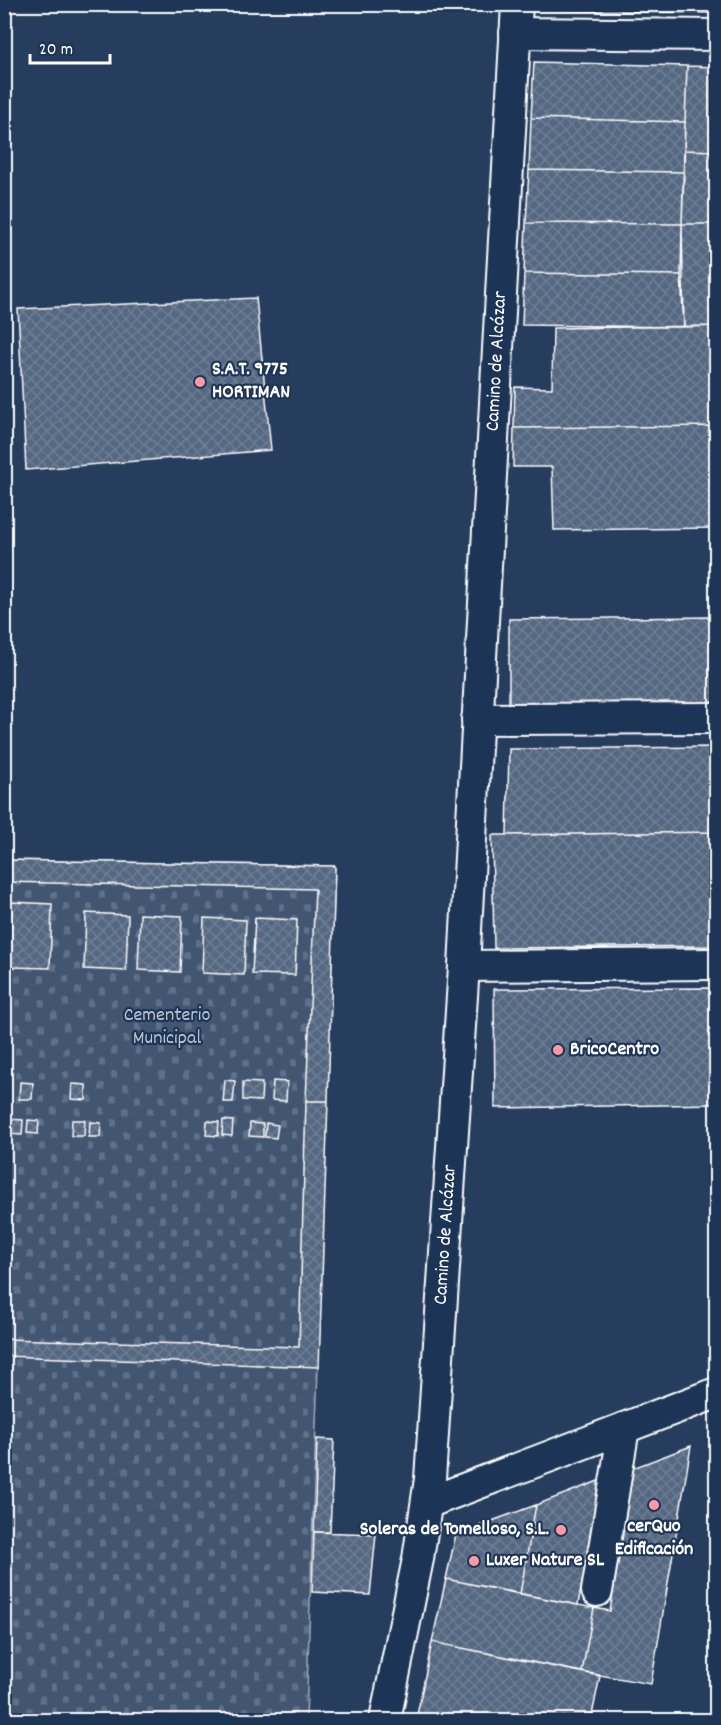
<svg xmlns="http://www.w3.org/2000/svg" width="721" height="1725" viewBox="0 0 721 1725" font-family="Dekko,sans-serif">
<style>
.cemetery{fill:url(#cemetery-stones);stroke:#a0aab8;stroke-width:1.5}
.building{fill:url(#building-cross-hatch);stroke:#fff;stroke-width:1.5}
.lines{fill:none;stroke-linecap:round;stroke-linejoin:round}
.minor-casing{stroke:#fff;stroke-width:34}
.minor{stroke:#1d3557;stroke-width:30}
.poi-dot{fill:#ff9aa2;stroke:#1d3557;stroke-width:2}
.labels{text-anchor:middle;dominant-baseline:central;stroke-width:4.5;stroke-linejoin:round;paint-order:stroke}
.street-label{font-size:20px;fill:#fff;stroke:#1d3557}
.poi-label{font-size:20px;font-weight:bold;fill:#fff;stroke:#1d3557;text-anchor:start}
.park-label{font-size:20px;fill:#bdc4ce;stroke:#1d3557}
</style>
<defs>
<pattern id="cemetery-stones" width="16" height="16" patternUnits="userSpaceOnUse" patternTransform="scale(1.5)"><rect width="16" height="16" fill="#425672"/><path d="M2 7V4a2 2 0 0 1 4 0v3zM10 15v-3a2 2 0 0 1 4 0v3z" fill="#5e6f87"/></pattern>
<pattern id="building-cross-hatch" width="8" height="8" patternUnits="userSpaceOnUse" patternTransform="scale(1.5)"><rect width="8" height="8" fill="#556781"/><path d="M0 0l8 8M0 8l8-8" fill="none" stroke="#6e7e94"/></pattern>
</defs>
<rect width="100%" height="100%" fill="#263d5e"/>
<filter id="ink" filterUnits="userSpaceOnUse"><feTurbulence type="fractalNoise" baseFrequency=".0167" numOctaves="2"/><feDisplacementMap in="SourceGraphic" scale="12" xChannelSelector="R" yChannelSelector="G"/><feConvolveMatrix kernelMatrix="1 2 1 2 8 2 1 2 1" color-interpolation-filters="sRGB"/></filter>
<g filter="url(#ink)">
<!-- cemetery -->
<path class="cemetery" d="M 5,860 L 335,866 L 306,1720 L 5,1720 Z"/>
<!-- building -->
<path class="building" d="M 538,4 L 716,4 L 716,13 L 538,10 Z
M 534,62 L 687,66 L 685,122 L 531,118 Z
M 687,66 L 716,67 L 716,151 L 684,150 Z
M 531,118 L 685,122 L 684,172 L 529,170 Z
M 684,150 L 716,151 L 716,224 L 682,224 Z
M 529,170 L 684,172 L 682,224 L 526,223 Z
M 526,223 L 682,224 L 681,275 L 524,273 Z
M 682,224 L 716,224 L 716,326 L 684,327 Z
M 524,273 L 681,275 L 684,327 L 522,325 Z
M 256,298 L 271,450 L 26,470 L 18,309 Z
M 716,326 L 716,426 L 514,428 L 515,387 L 552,388 L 553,328 Z
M 716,426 L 716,528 L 554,530 L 552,467 L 513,467 L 514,428 Z
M 716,617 L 716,703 L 509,706 L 509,619 Z
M 716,747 L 716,832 L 507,835 L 509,749 Z
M 716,832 L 716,946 L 494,948 L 492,835 Z
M 4,860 L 335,866 L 328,1101 L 306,1101 L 315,889 L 4,882 Z
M 11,902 L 52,904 L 50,968 L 9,967 Z
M 86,913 L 128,915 L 126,971 L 84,969 Z
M 140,914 L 182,916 L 180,972 L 138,970 Z
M 204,918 L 246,920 L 244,975 L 202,973 Z
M 255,918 L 297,920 L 295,975 L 252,974 Z
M 716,988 L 716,1104 L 495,1108 L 494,989 Z
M 225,1080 L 235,1081 L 233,1102 L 223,1102 Z
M 4,1081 L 10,1081 L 8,1100 L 4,1099 Z
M 273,1081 L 287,1082 L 286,1101 L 272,1100 Z
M 20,1082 L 33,1083 L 32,1099 L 19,1099 Z
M 243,1082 L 262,1083 L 261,1101 L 243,1100 Z
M 72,1084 L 86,1085 L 86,1100 L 71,1099 Z
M 306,1101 L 328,1101 L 319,1367 L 4,1356 L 4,1339 L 299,1347 Z
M 10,1119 L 23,1120 L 22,1135 L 9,1134 Z
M 28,1120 L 39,1121 L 38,1134 L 27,1133 Z
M 72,1120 L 85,1120 L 84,1136 L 71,1136 Z
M 223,1120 L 233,1121 L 232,1136 L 222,1135 Z
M 207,1121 L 219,1122 L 218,1136 L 206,1135 Z
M 90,1122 L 101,1123 L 100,1137 L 89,1137 Z
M 250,1123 L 263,1124 L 263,1137 L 249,1136 Z
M 266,1123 L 278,1125 L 276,1138 L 265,1137 Z
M 317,1439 L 334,1440 L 330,1532 L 314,1532 Z
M 691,1446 L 651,1684 L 582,1672 L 594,1608 L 610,1611 L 633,1468 Z
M 601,1480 L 578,1605 L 520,1594 L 536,1505 Z
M 536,1505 L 520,1594 L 446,1579 L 456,1534 Z
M 314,1532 L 376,1534 L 370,1595 L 312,1592 Z
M 446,1579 L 594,1608 L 582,1672 L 432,1642 Z
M 432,1642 L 600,1676 L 591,1720 L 416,1720 Z"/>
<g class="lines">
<!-- minor casing -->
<g class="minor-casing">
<g id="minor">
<path d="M 515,33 L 716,35"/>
<path d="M 477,719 L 716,718"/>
<path d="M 464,966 L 716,964"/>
<path d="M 427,1503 L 716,1393"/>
<path d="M 597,1591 L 624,1428"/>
<path id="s1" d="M 385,1720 L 418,1559 L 430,1479 L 464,966 L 517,4"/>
</g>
</g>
<!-- minor -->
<use href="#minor" class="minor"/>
</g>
</g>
<!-- markers -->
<g class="poi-dot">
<circle cx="200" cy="382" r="6"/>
<circle cx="558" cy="1050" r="6"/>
<circle cx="654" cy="1505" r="6"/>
<circle cx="561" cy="1530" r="6"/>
<circle cx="474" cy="1561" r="6"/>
</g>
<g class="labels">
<!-- street labels -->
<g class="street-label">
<text stroke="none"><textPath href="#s1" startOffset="1365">Camino de Alcázar</textPath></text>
<text stroke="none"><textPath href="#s1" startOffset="490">Camino de Alcázar</textPath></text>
</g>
<!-- poi labels -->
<g class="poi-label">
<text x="212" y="370">S.A.T. 9775<tspan x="212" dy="23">HORTIMAN</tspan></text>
<text x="570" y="1050">BricoCentro</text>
<text x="654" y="1527" text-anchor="middle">cerQuo<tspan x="654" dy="23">Edificación</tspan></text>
<text x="549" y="1530" text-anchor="end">Soleras de Tomelloso, S.L.</text>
<text x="486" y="1561">Luxer Nature SL</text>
</g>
<!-- park labels -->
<g class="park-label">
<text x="167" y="1016">Cementerio<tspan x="167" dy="23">Municipal</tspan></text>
</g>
</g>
<!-- margin -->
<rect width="721" height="1725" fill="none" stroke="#1d3557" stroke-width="24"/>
<rect x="12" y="12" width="697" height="1701" fill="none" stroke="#fff" stroke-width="2" filter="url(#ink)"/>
<!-- scale -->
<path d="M30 54v9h80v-9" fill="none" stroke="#ffffff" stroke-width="3"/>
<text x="39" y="54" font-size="18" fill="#ffffff" stroke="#1d3557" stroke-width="4.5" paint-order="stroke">20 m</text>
</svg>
